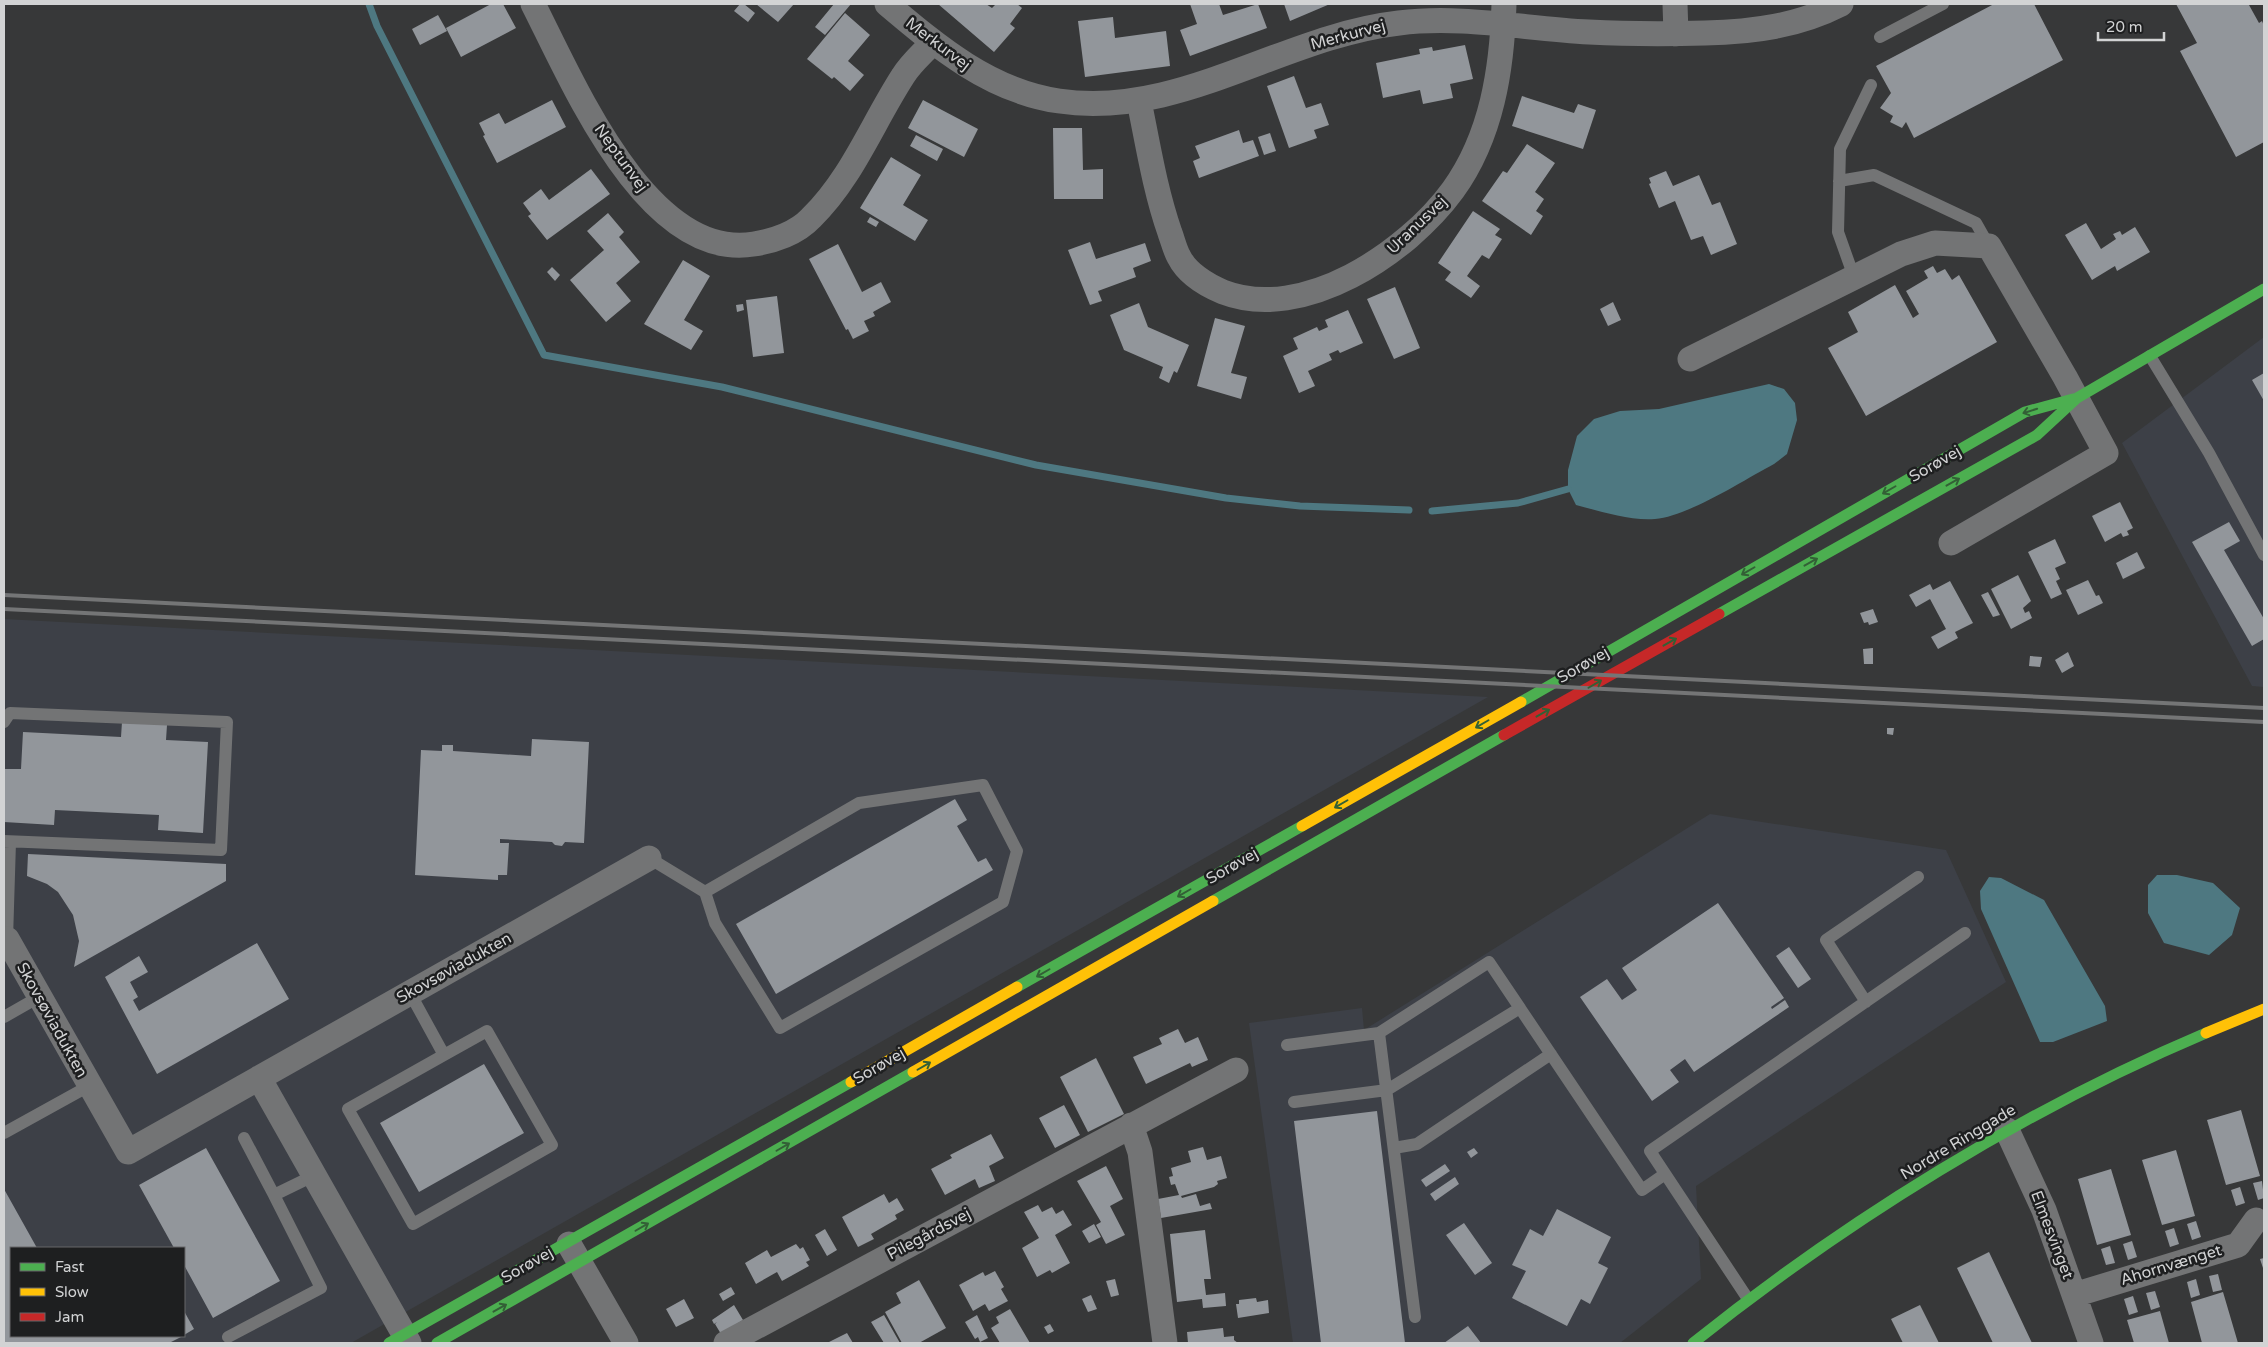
<svg xmlns="http://www.w3.org/2000/svg" width="2268" height="1347" viewBox="0 0 2268 1347" font-family="'Varela Round',sans-serif">
<style>
.built{fill:#3d4047;fill-rule:evenodd}
.water{fill:#4e7881}
.lines{fill:none;stroke-linecap:round;stroke-linejoin:round}
.stream{stroke:#4e7881;stroke-width:7}
.building{fill:#92969b}
.lane{stroke:#737475;stroke-width:12}
.street{stroke:#737475;stroke-width:25}
.fast{stroke:#4caf50;stroke-width:11}
.slow{stroke:#ffc107;stroke-width:11}
.jam{stroke:#c62828;stroke-width:11}
.rail{stroke:#747576;stroke-width:4}
.oneway{stroke:#336036}
.labels{text-anchor:middle;dominant-baseline:central;stroke-width:5;stroke-linejoin:round;paint-order:stroke}
.street-label{font-size:16px;fill:#d2d3d4;stroke:#1e1f20}
</style>
<rect width="100%" height="100%" fill="#373839"/>
<!-- built -->
<path class="built" d="M 2264,337 L 2264,687 L 2252,686 L 2122,443 Z
M 4,619 L 1488,697 L 351,1343 L 4,1343 ZM 11,1248 L 184,1248 L 184,1336 L 11,1336 Z
M 1710,814 L 1946,850 L 2006,982 L 1696,1186 L 1701,1279 L 1620,1343 L 1293,1343 L 1249,1023 L 1362,1008 L 1364,1030 Z"/>
<!-- water -->
<path class="water" d="M 1769,384 L 1784,389 L 1795,403 L 1797,420 L 1787,454 L 1774,464 C 1742,481 1689,516 1655,519 C 1629,521 1600,511 1576,505 L 1568,489 L 1568,470 L 1577,436 L 1594,419 L 1620,411 L 1659,409 Z
M 2157,875 L 2177,875 L 2213,883 L 2240,908 L 2232,935 L 2209,955 L 2164,943 L 2148,913 L 2148,885 Z
M 1989,877 L 2001,878 L 2044,900 L 2105,1006 L 2107,1021 L 2053,1042 L 2040,1042 L 1981,909 L 1980,891 Z"/>
<g class="lines">
<!-- stream -->
<path class="stream" d="M 369,4 L 377,26 L 544,355 L 722,387 L 1036,465 L 1226,498 L 1300,506 L 1409,510
M 1432,511 L 1518,503 L 1568,489"/>
</g>
<!-- building -->
<path class="building" d="M 491,4 L 503,4 L 516,28 L 461,57 L 446,28 Z
M 740,4 L 744,4 L 755,13 L 748,22 L 734,11 Z
M 756,4 L 794,4 L 778,22 Z
M 834,4 L 851,4 L 825,35 L 815,27 Z
M 938,4 L 986,4 L 992,8 L 996,4 L 1017,4 L 1022,8 L 1010,24 L 1015,28 L 994,52 Z
M 1190,4 L 1219,4 L 1223,15 L 1258,4 L 1267,28 L 1190,56 L 1180,30 L 1197,24 Z
M 1284,4 L 1330,4 L 1290,21 Z
M 1994,4 L 2034,4 L 2063,60 L 1914,138 L 1906,122 L 1902,128 L 1890,122 L 1893,116 L 1880,108 L 1891,93 L 1876,66 Z
M 2176,4 L 2252,4 L 2249,5 L 2259,23 L 2262,21 L 2264,26 L 2264,142 L 2236,157 L 2180,51 L 2197,43 Z
M 845,13 L 870,35 L 848,61 L 864,75 L 850,91 L 834,77 L 832,79 L 807,59 Z
M 438,15 L 447,31 L 420,45 L 412,29 Z
M 1113,17 L 1115,38 L 1166,31 L 1170,66 L 1085,77 L 1078,21 Z
M 1465,45 L 1473,79 L 1450,84 L 1453,98 L 1423,104 L 1420,90 L 1383,98 L 1376,63 L 1420,54 L 1419,49 L 1432,47 L 1433,51 Z
M 1294,76 L 1306,108 L 1321,103 L 1329,125 L 1314,130 L 1317,138 L 1289,148 L 1267,86 Z
M 1522,96 L 1574,113 L 1578,104 L 1596,110 L 1583,149 L 1512,126 Z
M 552,100 L 566,127 L 497,163 L 483,136 L 485,135 L 479,123 L 499,113 L 505,124 Z
M 923,100 L 978,129 L 964,157 L 908,128 Z
M 1053,128 L 1082,128 L 1083,170 L 1103,169 L 1103,199 L 1054,199 Z
M 1239,130 L 1243,143 L 1253,140 L 1259,156 L 1199,178 L 1193,161 L 1200,158 L 1195,146 Z
M 1270,133 L 1276,151 L 1264,155 L 1258,137 Z
M 916,135 L 943,149 L 937,161 L 910,146 Z
M 1527,144 L 1555,163 L 1535,192 L 1544,199 L 1536,211 L 1543,216 L 1531,235 L 1482,201 L 1503,171 L 1507,173 Z
M 891,157 L 921,175 L 903,205 L 928,220 L 915,241 L 860,208 Z
M 591,169 L 610,194 L 547,240 L 528,216 L 531,214 L 523,203 L 541,189 L 549,200 Z
M 1666,171 L 1673,186 L 1699,175 L 1712,205 L 1720,202 L 1737,244 L 1711,255 L 1703,236 L 1691,240 L 1675,201 L 1659,208 L 1649,184 L 1651,183 L 1649,178 Z
M 1473,211 L 1500,229 L 1495,235 L 1502,239 L 1489,259 L 1482,255 L 1467,276 L 1480,286 L 1471,298 L 1445,280 L 1451,272 L 1438,263 Z
M 608,213 L 624,232 L 619,237 L 640,262 L 616,283 L 631,301 L 606,322 L 570,280 L 604,250 L 587,231 Z
M 870,217 L 879,222 L 876,227 L 867,222 Z
M 2086,223 L 2101,249 L 2116,239 L 2113,234 L 2120,231 L 2122,235 L 2135,227 L 2150,252 L 2117,271 L 2115,266 L 2092,280 L 2065,235 Z
M 1090,242 L 1096,259 L 1145,243 L 1151,261 L 1133,268 L 1136,277 L 1098,291 L 1102,301 L 1090,305 L 1068,250 Z
M 838,244 L 862,292 L 881,282 L 891,302 L 873,312 L 875,316 L 864,321 L 869,331 L 853,339 L 848,329 L 846,330 L 809,259 Z
M 683,260 L 710,276 L 684,320 L 703,331 L 691,350 L 644,324 Z
M 1933,266 L 1937,273 L 1945,269 L 1952,280 L 1959,275 L 1997,342 L 1866,416 L 1828,348 L 1858,332 L 1848,312 L 1895,285 L 1913,318 L 1919,314 L 1906,291 L 1928,278 L 1924,271 Z
M 552,267 L 560,275 L 555,281 L 547,272 Z
M 1395,287 L 1420,348 L 1394,359 L 1367,299 Z
M 777,296 L 784,353 L 753,357 L 746,300 Z
M 1613,302 L 1621,320 L 1608,326 L 1600,309 Z
M 1139,303 L 1148,327 L 1189,345 L 1177,373 L 1174,371 L 1169,383 L 1159,378 L 1163,367 L 1124,350 L 1110,315 Z
M 743,304 L 744,310 L 737,312 L 736,305 Z
M 1348,310 L 1363,343 L 1340,353 L 1338,350 L 1329,354 L 1332,360 L 1308,371 L 1315,386 L 1299,393 L 1283,356 L 1298,349 L 1293,338 L 1317,327 L 1319,331 L 1328,327 L 1325,320 Z
M 1215,318 L 1245,326 L 1231,373 L 1247,377 L 1241,399 L 1197,386 Z
M 2264,373 L 2264,401 L 2252,380 Z
M 2120,502 L 2133,528 L 2127,531 L 2129,535 L 2123,537 L 2121,533 L 2105,542 L 2092,516 Z
M 2229,522 L 2240,541 L 2224,550 L 2264,619 L 2264,639 L 2252,646 L 2192,542 Z
M 2055,539 L 2066,563 L 2055,568 L 2060,579 L 2056,581 L 2062,594 L 2051,599 L 2028,552 Z
M 2137,552 L 2145,568 L 2123,579 L 2116,563 Z
M 2018,575 L 2031,601 L 2023,608 L 2025,613 L 2029,611 L 2032,618 L 2011,629 L 1991,589 Z
M 2088,580 L 2096,596 L 2099,595 L 2103,603 L 2078,615 L 2066,590 Z
M 1950,581 L 1973,623 L 1955,632 L 1958,638 L 1938,649 L 1931,637 L 1946,629 L 1930,599 L 1916,607 L 1909,595 L 1930,584 L 1933,590 Z
M 1988,592 L 2000,615 L 1993,617 L 1981,595 Z
M 1873,609 L 1878,622 L 1869,625 L 1868,622 L 1864,623 L 1860,613 Z
M 1873,648 L 1873,664 L 1864,664 L 1863,649 Z
M 2068,652 L 2074,666 L 2062,673 L 2055,660 Z
M 2030,656 L 2042,657 L 2040,667 L 2029,666 Z
M 122,722 L 167,725 L 166,740 L 208,742 L 203,833 L 158,830 L 159,815 L 55,810 L 54,825 L 4,822 L 4,769 L 21,769 L 23,732 L 121,737 Z
M 1887,728 L 1894,728 L 1893,735 L 1887,734 Z
M 532,739 L 589,742 L 584,843 L 565,842 L 562,846 L 555,845 L 552,842 L 500,839 L 500,843 L 509,843 L 507,875 L 498,875 L 498,880 L 415,875 L 421,750 L 442,751 L 442,745 L 453,745 L 453,751 L 531,756 Z
M 955,799 L 967,820 L 957,826 L 978,862 L 986,858 L 993,870 L 776,994 L 736,924 Z
M 28,854 L 226,864 L 226,881 L 74,967 L 79,941 L 73,915 L 58,892 L 47,884 L 27,876 Z
M 1718,903 L 1784,998 L 1771,1007 L 1772,1009 L 1785,1000 L 1789,1007 L 1694,1072 L 1685,1059 L 1670,1070 L 1679,1082 L 1652,1101 L 1580,997 L 1607,979 L 1622,1000 L 1637,990 L 1622,968 Z
M 257,943 L 289,999 L 157,1074 L 105,977 L 139,956 L 148,972 L 130,982 L 138,997 L 133,1000 L 139,1011 Z
M 1789,947 L 1811,979 L 1798,988 L 1776,956 Z
M 1178,1029 L 1185,1043 L 1198,1037 L 1208,1060 L 1192,1067 L 1190,1063 L 1146,1084 L 1133,1057 L 1162,1044 L 1159,1038 Z
M 1096,1058 L 1124,1114 L 1088,1132 L 1060,1077 Z
M 484,1064 L 524,1133 L 419,1192 L 380,1123 Z
M 1064,1105 L 1080,1135 L 1055,1148 L 1039,1118 Z
M 2241,1110 L 2260,1176 L 2226,1185 L 2207,1120 Z
M 1377,1111 L 1405,1343 L 1321,1343 L 1294,1121 Z
M 991,1134 L 1004,1158 L 989,1166 L 995,1181 L 979,1188 L 975,1179 L 945,1195 L 931,1169 L 952,1158 L 950,1155 Z
M 1203,1147 L 1207,1160 L 1221,1156 L 1227,1178 L 1217,1181 L 1218,1184 L 1214,1187 L 1181,1196 L 1182,1198 L 1196,1194 L 1200,1206 L 1210,1203 L 1212,1209 L 1161,1218 L 1158,1199 L 1179,1195 L 1175,1184 L 1171,1185 L 1169,1177 L 1173,1176 L 1171,1168 L 1191,1162 L 1188,1151 Z
M 206,1148 L 280,1281 L 213,1318 L 184,1265 L 184,1248 L 174,1248 L 139,1185 Z
M 1474,1148 L 1478,1153 L 1471,1158 L 1467,1152 Z
M 2176,1150 L 2195,1216 L 2162,1225 L 2142,1160 Z
M 1445,1164 L 1450,1171 L 1426,1187 L 1421,1180 Z
M 1106,1166 L 1123,1199 L 1110,1206 L 1125,1235 L 1106,1244 L 1096,1225 L 1101,1222 L 1077,1181 Z
M 2111,1169 L 2131,1235 L 2097,1245 L 2078,1179 Z
M 1455,1177 L 1459,1184 L 1435,1201 L 1430,1194 Z
M 2262,1181 L 2264,1198 L 2258,1200 L 2253,1183 Z
M 2240,1187 L 2245,1203 L 2236,1206 L 2231,1190 Z
M 4,1189 L 37,1248 L 11,1248 L 11,1336 L 183,1336 L 169,1343 L 4,1343 Z
M 884,1194 L 889,1203 L 897,1198 L 904,1210 L 895,1215 L 897,1219 L 871,1234 L 874,1239 L 858,1247 L 842,1217 Z
M 1038,1205 L 1042,1212 L 1052,1207 L 1056,1214 L 1063,1210 L 1072,1225 L 1055,1235 L 1070,1263 L 1052,1273 L 1050,1270 L 1037,1277 L 1022,1248 L 1039,1238 L 1024,1212 Z
M 1557,1209 L 1611,1237 L 1598,1263 L 1608,1268 L 1590,1304 L 1581,1299 L 1567,1326 L 1512,1298 L 1526,1271 L 1512,1265 L 1530,1229 L 1543,1236 Z
M 2196,1221 L 2201,1237 L 2192,1240 L 2187,1224 Z
M 1464,1223 L 1492,1263 L 1475,1275 L 1446,1235 Z
M 1094,1224 L 1101,1237 L 1089,1243 L 1082,1231 Z
M 2174,1228 L 2179,1244 L 2170,1247 L 2165,1231 Z
M 825,1229 L 837,1250 L 827,1256 L 815,1235 Z
M 1205,1230 L 1211,1279 L 1204,1279 L 1206,1295 L 1225,1293 L 1226,1306 L 1203,1308 L 1202,1299 L 1177,1302 L 1170,1234 Z
M 2132,1241 L 2137,1257 L 2128,1260 L 2123,1244 Z
M 796,1244 L 800,1249 L 803,1247 L 810,1260 L 806,1262 L 809,1266 L 782,1281 L 777,1272 L 756,1284 L 745,1263 L 767,1250 L 771,1257 Z
M 2110,1246 L 2115,1263 L 2106,1265 L 2101,1249 Z
M 1989,1252 L 2032,1343 L 1993,1343 L 1957,1268 Z
M 2264,1258 L 2264,1271 L 2260,1259 Z
M 995,1271 L 1004,1287 L 1001,1289 L 1008,1301 L 989,1311 L 985,1304 L 973,1311 L 959,1285 L 983,1272 L 985,1276 Z
M 2218,1274 L 2222,1290 L 2213,1292 L 2209,1276 Z
M 1115,1279 L 1119,1295 L 1111,1297 L 1106,1281 Z
M 2196,1279 L 2200,1295 L 2191,1298 L 2187,1282 Z
M 919,1280 L 946,1328 L 919,1343 L 902,1343 L 885,1312 L 901,1303 L 896,1293 Z
M 731,1287 L 735,1294 L 723,1301 L 719,1294 Z
M 2155,1291 L 2160,1307 L 2151,1310 L 2146,1293 Z
M 2223,1292 L 2238,1343 L 2202,1343 L 2191,1302 Z
M 1091,1295 L 1097,1309 L 1088,1312 L 1082,1299 Z
M 2133,1296 L 2138,1312 L 2129,1315 L 2124,1299 Z
M 1256,1298 L 1257,1302 L 1268,1300 L 1269,1313 L 1238,1318 L 1236,1304 L 1239,1304 L 1239,1300 Z
M 684,1299 L 694,1318 L 676,1327 L 666,1309 Z
M 734,1305 L 743,1320 L 721,1334 L 715,1324 L 717,1322 L 714,1324 L 712,1320 Z
M 1920,1305 L 1939,1343 L 1903,1343 L 1891,1319 Z
M 1010,1309 L 1030,1343 L 1000,1343 L 991,1328 L 999,1323 L 996,1317 Z
M 184,1311 L 194,1329 L 184,1335 Z
M 2160,1311 L 2169,1343 L 2134,1343 L 2127,1320 Z
M 884,1315 L 900,1343 L 884,1343 L 871,1322 Z
M 977,1315 L 988,1338 L 980,1342 L 978,1337 L 975,1339 L 965,1322 Z
M 1050,1324 L 1054,1331 L 1048,1334 L 1044,1327 Z
M 1468,1326 L 1481,1343 L 1444,1343 Z
M 1223,1328 L 1224,1337 L 1234,1336 L 1234,1340 L 1238,1343 L 1188,1343 L 1187,1332 Z
M 847,1333 L 853,1343 L 827,1343 Z"/>
<g class="lines">
<!-- lane -->
<path class="lane" d="M 1880,37 L 1943,4
M 1839,181 L 1874,175 L 1976,223 L 1989,246
M 1854,277 L 1838,232 L 1840,149 L 1871,85
M 2150,356 L 2209,453 L 2264,555
M 4,722 L 10,713 L 227,722 L 221,850 L 4,841
M 649,858 L 705,892 L 859,803 L 983,785 L 1017,851 L 1003,902 L 780,1028 L 715,923 L 705,892
M 4,937 L 7,939 L 10,842
M 410,993 L 444,1055 L 348,1109 L 413,1224 L 552,1145 L 487,1031 L 444,1055
M 1866,1002 L 1826,940 L 1918,877
M 4,1017 L 39,997
M 1287,1045 L 1379,1033
M 1294,1102 L 1387,1090 L 1520,1008
M 4,1133 L 89,1086
M 244,1138 L 274,1195
M 1394,1148 L 1417,1144 L 1551,1054
M 1748,1299 L 1650,1151 L 1965,933
M 1415,1317 L 1379,1033 L 1489,962 L 1642,1190 L 1665,1174
M 228,1337 L 321,1288 L 274,1195 L 313,1176"/>
<!-- street -->
<path class="street" d="M 533,4 C 572,80 647,262 754,244 C 774,241 797,233 811,218 C 852,178 872,124 903,76 C 910,64 923,53 933,42
M 887,4 C 938,47 990,91 1059,101 C 1179,119 1283,36 1399,23 C 1462,15 1526,29 1589,32 C 1628,34 1667,34 1705,33 C 1753,32 1798,26 1841,4
M 1675,4 L 1676,34
M 1139,101 C 1148,145 1155,190 1170,233 C 1173,241 1175,250 1179,257 C 1187,273 1206,285 1223,292 C 1303,323 1407,253 1453,190 C 1492,136 1502,69 1504,4
M 1690,359 L 1901,254 L 1935,243 L 1989,246 L 2065,377 L 2106,453 L 1951,543
M 7,939 L 128,1152 L 649,858
M 259,1078 L 409,1343
M 1131,1125 L 1140,1152 L 1165,1343
M 2007,1130 L 2044,1210 L 2091,1343
M 569,1244 L 626,1343
M 2074,1295 L 2238,1245 L 2256,1220
M 726,1343 L 1236,1070"/>
<!-- fast -->
<path class="fast" d="M 1719,614 L 2037,435 L 2077,398 L 2264,289
M 1521,702 L 2025,412 L 2073,399
M 1213,901 L 1504,735
M 1017,987 L 1302,826
M 389,1343 L 851,1082
M 437,1343 L 913,1072
M 1693,1343 C 1847,1220 2024,1110 2206,1033"/>
<!-- slow -->
<path class="slow" d="M 1302,826 L 1521,702
M 2206,1033 L 2264,1009
M 913,1072 L 1213,901
M 851,1082 L 1017,987"/>
<!-- jam -->
<path class="jam" d="M 1504,735 L 1719,614"/>
<!-- rail -->
<path class="rail" d="M 4,595 L 2264,708
M 4,609 L 2264,722"/>
</g>
<!-- one-way arrows -->
<defs><path id="oneway-shaft" d="M-6 0H5M1.5-3L5.5 0L1.5 3" fill="none" stroke-width="1.6" stroke-linecap="round" stroke-linejoin="round" transform="scale(1.25)"/></defs>
<g class="oneway">
<use href="#oneway-shaft" transform="translate(2030 411) rotate(162)"/>
<use href="#oneway-shaft" transform="translate(1953 482) rotate(-29)"/>
<use href="#oneway-shaft" transform="translate(1889 490) rotate(150)"/>
<use href="#oneway-shaft" transform="translate(1811 562) rotate(-29)"/>
<use href="#oneway-shaft" transform="translate(1748 571) rotate(150)"/>
<use href="#oneway-shaft" transform="translate(1670 642) rotate(-29)"/>
<use href="#oneway-shaft" transform="translate(1595 684) rotate(-30)"/>
<use href="#oneway-shaft" transform="translate(1543 713) rotate(-29)"/>
<use href="#oneway-shaft" transform="translate(1482 724) rotate(150)"/>
<use href="#oneway-shaft" transform="translate(1341 804) rotate(150)"/>
<use href="#oneway-shaft" transform="translate(1184 893) rotate(150)"/>
<use href="#oneway-shaft" transform="translate(1043 973) rotate(150)"/>
<use href="#oneway-shaft" transform="translate(924 1066) rotate(-30)"/>
<use href="#oneway-shaft" transform="translate(783 1147) rotate(-30)"/>
<use href="#oneway-shaft" transform="translate(642 1227) rotate(-30)"/>
<use href="#oneway-shaft" transform="translate(500 1308) rotate(-29)"/>
</g>
<g class="labels">
<!-- street labels -->
<g class="street-label">
<text transform="translate(1348 35) rotate(-15)">Merkurvej</text>
<text transform="translate(938 44) rotate(37)">Merkurvej</text>
<text transform="translate(621 158) rotate(54)">Neptunvej</text>
<text transform="translate(1417 225) rotate(-44)">Uranusvej</text>
<text transform="translate(1935 464) rotate(-30)">Sorøvej</text>
<text transform="translate(1583 665) rotate(-30)">Sorøvej</text>
<text transform="translate(1232 866) rotate(-30)">Sorøvej</text>
<text transform="translate(454 968) rotate(-29)">Skovsøviadukten</text>
<text transform="translate(52 1020) rotate(61)">Skovsøviadukten</text>
<text transform="translate(879 1066) rotate(-30)">Sorøvej</text>
<text transform="translate(1958 1142) rotate(-31)">Nordre Ringgade</text>
<text transform="translate(929 1234) rotate(-28)">Pilegårdsvej</text>
<text transform="translate(2052 1235) rotate(69)">Elmesvinget</text>
<text transform="translate(527 1265) rotate(-30)">Sorøvej</text>
<text transform="translate(2171 1265) rotate(-17)">Ahornvænget</text>
</g>
</g>
<!-- border -->
<rect width="2268" height="1347" fill="none" stroke="#d2d3d4" stroke-width="10"/>
<!-- legend -->
<rect x="10" y="1247" width="175" height="90" fill="#1e1f20" stroke="#666768"/>
<rect x="20" y="1263" width="25" height="8" fill="#4caf50" stroke="#666768"/>
<text x="55" y="1272" font-size="15" fill="#d2d3d4">Fast</text>
<rect x="20" y="1288" width="25" height="8" fill="#ffc107" stroke="#666768"/>
<text x="55" y="1297" font-size="15" fill="#d2d3d4">Slow</text>
<rect x="20" y="1313" width="25" height="8" fill="#c62828" stroke="#666768"/>
<text x="55" y="1322" font-size="15" fill="#d2d3d4">Jam</text>
<!-- scale -->
<path d="M2098 32v8h66v-8" fill="none" stroke="#d2d3d4" stroke-width="2.5"/>
<text x="2106" y="32" font-size="15" fill="#d2d3d4" stroke="#1e1f20" stroke-width="4" paint-order="stroke">20 m</text>
</svg>
